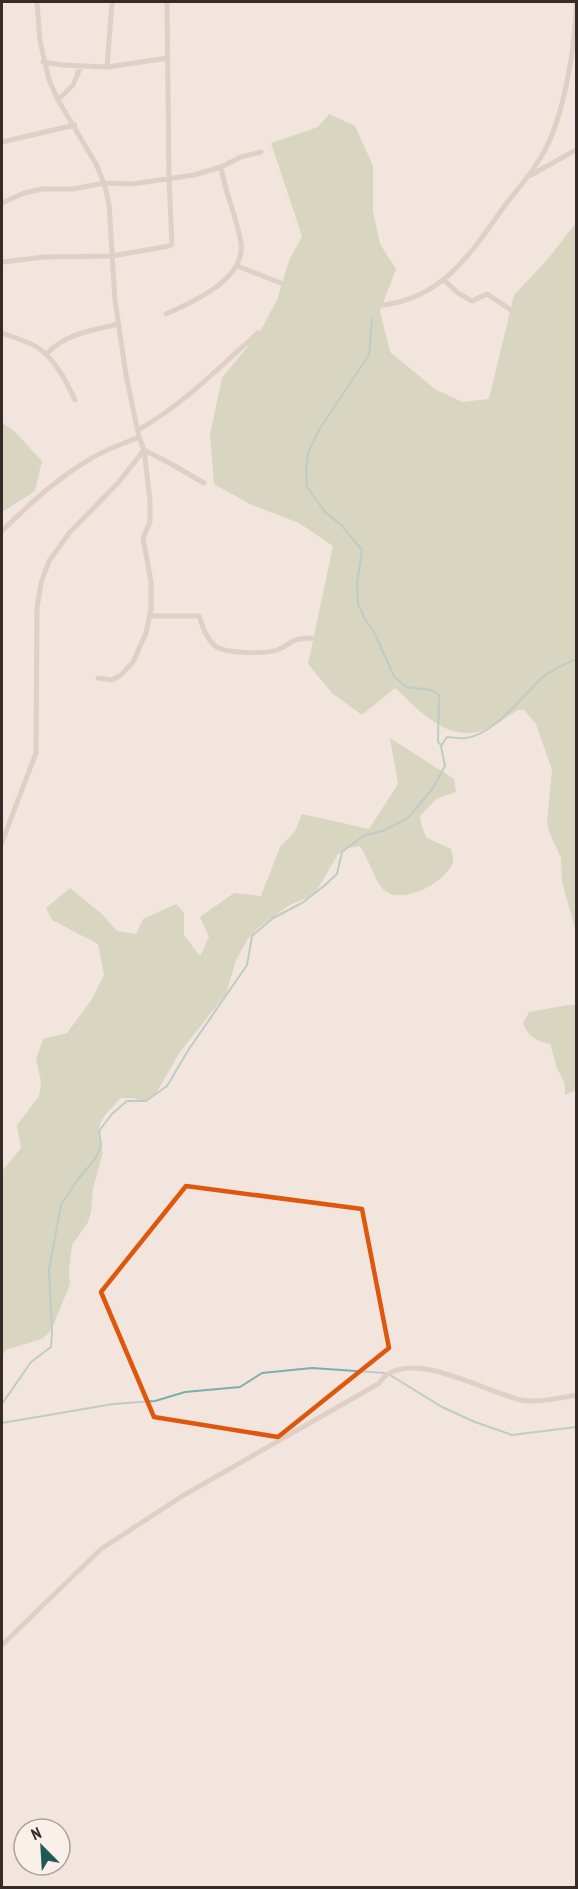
<svg xmlns="http://www.w3.org/2000/svg" width="578" height="1889" viewBox="0 0 578 1889" font-family="'PT Sans Narrow',sans-serif">
<style>
.green{fill:#b9c19d}
.lines{fill:none;stroke-linecap:round;stroke-linejoin:round}
.stream{stroke:#7caeab;stroke-width:2}
.street{stroke:#cab4a9;stroke-width:5}
.marked{fill:none;stroke:#df570d;stroke-width:4.5;stroke-linejoin:round}
</style>
<rect width="100%" height="100%" fill="#f2e5dd"/>
<!-- green -->
<path class="green" d="M 329,114 L 355,126 L 373,166 L 373,211 L 380,244 L 396,269 L 380,311 L 390,352 L 435,389 L 462,402 L 489,399 L 514,295 L 547,260 L 576,223 L 576,932 L 562,882 L 561,858 L 550,834 L 547,823 L 552,770 L 536,724 L 524,710 L 518,710 C 506,717 491,729 477,732 C 443,739 417,708 395,688 L 362,715 L 332,693 L 308,664 L 333,546 L 299,523 L 252,505 L 214,484 L 210,434 L 222,378 L 261,330 L 277,300 L 289,261 L 302,236 L 271,143 L 318,127 Z
M 2,422 L 16,433 L 42,461 L 35,491 L 2,512 Z
M 390,738 L 454,779 L 456,792 L 436,799 L 420,816 L 422,828 L 427,838 L 451,849 C 452,853 454,858 453,862 C 446,883 399,908 382,888 C 375,880 368,858 360,846 L 348,848 L 338,854 L 318,888 L 311,896 L 288,906 L 258,928 L 248,939 L 236,960 L 226,994 L 180,1052 L 155,1095 L 144,1101 L 132,1098 L 121,1098 C 104,1115 91,1127 103,1152 L 93,1189 L 91,1213 L 87,1224 L 72,1245 L 69,1271 L 70,1284 L 51,1331 L 42,1339 L 5,1350 L 2,1357 L 2,1171 L 21,1148 L 17,1125 L 39,1096 L 41,1082 L 36,1059 L 43,1039 L 67,1033 L 92,999 L 104,975 L 98,944 L 52,920 L 46,908 L 70,888 L 103,915 L 117,931 L 136,934 L 143,919 L 176,904 L 184,913 L 184,935 L 200,956 L 209,937 L 200,917 L 234,893 L 261,896 L 280,847 L 295,831 L 302,814 L 369,829 L 398,784 Z
M 568,1005 L 576,1005 L 576,1090 L 565,1095 C 566,1080 562,1080 557,1068 C 554,1060 553,1052 550,1044 C 535,1040 528,1037 523,1023 L 529,1012 Z"/>
<g class="lines">
<!-- stream -->
<path class="stream" d="M 372,319 L 369,355 L 319,430 L 308,453 L 306,470 L 307,487 L 325,512 L 341,525 L 362,550 L 357,583 L 358,604 L 365,619 L 374,632 L 394,676 L 406,687 L 431,690 L 439,695 L 438,742 L 441,745
M 390,1375 L 442,1407 L 475,1422 L 512,1435 L 576,1427
M 2,1404 L 31,1362 L 51,1347 L 52,1333 L 49,1270 L 61,1205 L 76,1182 L 95,1159 L 101,1146 L 99,1131 L 112,1114 L 127,1101 L 146,1101 L 167,1086 L 189,1049 L 247,965 L 252,936 L 273,918 L 302,903 L 324,886 L 337,874 L 342,852 L 363,836 L 385,830 L 408,818 L 433,788 L 445,766 L 441,746 L 447,737 C 453,737 460,739 466,738 C 495,734 522,696 543,677 C 553,669 565,664 576,659
M 2,1423 L 113,1404 L 155,1401 L 185,1392 L 240,1387 L 262,1373 L 312,1368 L 385,1373"/>
<!-- street -->
<path class="street" d="M 37,2 L 40,41 L 49,80 L 58,100 L 96,164 L 104,183 L 109,204 L 115,300 L 126,375 L 139,437 L 144,450 L 150,500 L 150,522 L 143,538 L 151,582 L 151,609 L 146,633 L 133,662 L 121,675 L 112,680 L 98,678
M 43,62 L 62,65 L 107,67 L 168,58
M 107,67 L 112,2
M 58,100 L 73,85 L 81,66
M 2,142 L 75,125
M 531,175 L 576,150
M 2,203 L 24,193 L 42,189 L 73,189 L 104,183 L 132,184 L 194,175 L 221,167 L 241,157 L 261,152
M 2,262 L 44,257 L 112,256 L 169,246 L 172,244 L 169,179 L 167,2
M 237,266 L 281,283
M 444,280 L 458,293 L 472,301 L 487,294 L 511,310
M 383,305 C 444,298 473,250 506,204 C 521,185 537,167 548,144 C 565,107 576,43 576,2
M 166,314 C 193,302 246,279 241,243 C 237,217 225,193 221,167
M 2,333 C 13,337 26,341 37,347 C 55,359 66,381 75,400
M 46,354 C 67,333 90,331 119,324
M 138,430 C 183,405 219,367 258,333
M 2,531 C 26,507 62,475 92,458 C 106,449 123,444 139,437
M 149,616 L 199,616 C 202,626 206,638 214,645 C 223,654 265,654 277,650 C 294,643 290,638 312,638
M 2,842 L 36,753 L 37,608 L 41,583 L 49,561 L 70,532 L 118,483 L 144,450 L 173,465 L 204,483
M 2,1645 L 101,1549 L 184,1495 L 378,1384 C 381,1381 384,1376 388,1374 C 420,1353 486,1392 521,1400 C 538,1403 560,1398 576,1395"/>
</g>
<!-- marked area -->
<path d="M0 0H578V1889H0ZM 186,1186 L 362,1209 L 389,1348 L 278,1437 L 154,1417 L 101,1292 Z" fill="#f2e5dd" fill-opacity=".55" fill-rule="evenodd"/>
<path class="marked" d="M 186,1186 L 362,1209 L 389,1348 L 278,1437 L 154,1417 L 101,1292 Z"/>
<!-- border -->
<rect width="578" height="1889" fill="none" stroke="#372b29" stroke-width="6"/>
<!-- north arrow -->
<g transform="translate(42 1847) rotate(336)"><circle r="28" fill="#f9f0e9" stroke="#aba19c" stroke-width="1.5"/>
<path d="M0-4.5L10 22L0 15L-10 22Z" fill="#1f5855"/>
<text y="-9" font-size="16" font-weight="bold" text-anchor="middle" fill="#372b29">N</text>
</g>
</svg>
